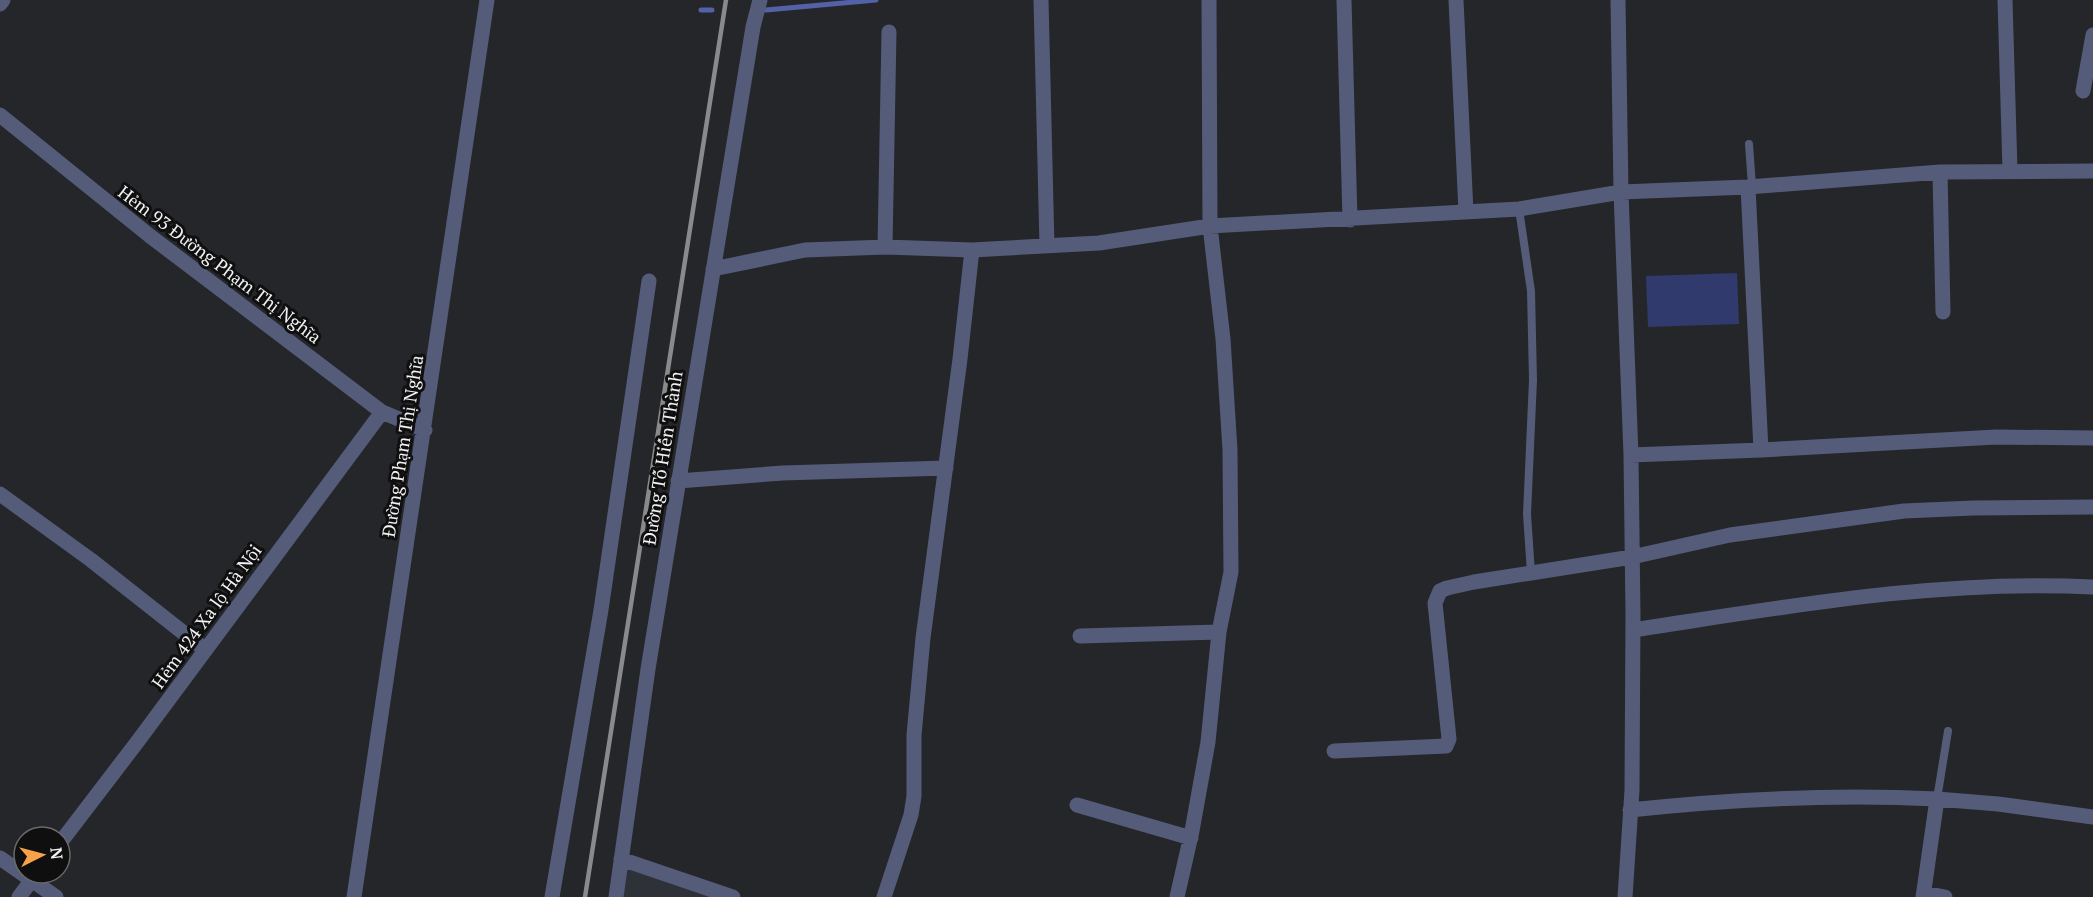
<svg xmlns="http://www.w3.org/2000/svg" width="2093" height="897" viewBox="0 0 2093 897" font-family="'PT Serif',serif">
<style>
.built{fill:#2f3139}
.green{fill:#303a6c}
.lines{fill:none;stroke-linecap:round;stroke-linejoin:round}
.stream{stroke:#5362a7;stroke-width:5}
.service{stroke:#545c7a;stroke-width:8}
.minor{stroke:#545c7a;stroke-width:15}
.rail{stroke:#898a8c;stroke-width:4.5}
.labels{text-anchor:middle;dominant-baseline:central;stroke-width:6;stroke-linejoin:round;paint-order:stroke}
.street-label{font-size:18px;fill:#f2f2f4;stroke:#0f0f10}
</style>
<rect width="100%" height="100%" fill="#252629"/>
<!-- built -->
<path class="built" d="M 627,868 L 713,897 L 623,897 Z"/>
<!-- green -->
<path class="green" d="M 1737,273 L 1739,324 L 1648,327 L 1646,276 Z"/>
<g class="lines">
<!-- stream -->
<path class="stream" d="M 701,10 L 712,10
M 766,10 L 876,0"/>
<!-- service -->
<path class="service" d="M 1749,144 L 1752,186
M 1519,209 L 1531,291 L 1533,380 L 1527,514 L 1531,573
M 1937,799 L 1948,731"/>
<!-- minor -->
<path class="minor" d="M 1041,0 L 1047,246
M 1344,0 L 1350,220
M 1456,0 L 1466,212
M 1618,0 L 1621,192 L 1631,455 L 1633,615 L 1632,790 L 1625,897
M 2005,0 L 2010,171
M 0,4 L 3,0
M 2083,91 L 2093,35
M 0,115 L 150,236 L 382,412 L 425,430
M 1940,172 L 1943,312
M 885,247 L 889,32
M 713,269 L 805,250 L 885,247 L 972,250 L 1099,243 L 1210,226 L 1519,209 L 1621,192 L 1748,187 L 1940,172 L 2093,171
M 1761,450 L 1996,437 L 2093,438
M 1631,455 L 1761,450 L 1748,187
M 678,481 L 783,473 L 946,468
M 0,494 L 91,560 L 204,649
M 1633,630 C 1785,607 1938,579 2093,587
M 1080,636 L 1219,632
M 1334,751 L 1446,746 L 1449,739 L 1435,603 L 1440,591 L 1447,588 L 1474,582 L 1632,557 L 1730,535 L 1904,511 L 1973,508 L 2093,507
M 1937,799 L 1998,804 L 2093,817
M 1077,805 L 1191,838
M 1630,810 C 1732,799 1835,794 1937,799 L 1923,897
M 60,843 L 138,741 L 382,412
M 0,858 L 56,897
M 621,859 L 733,897
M 1924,893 L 1945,897
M 19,897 L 37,873
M 354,897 L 487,0
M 552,897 L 601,610 L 649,281
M 616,897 L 648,669 L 753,27 L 760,0
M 884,897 L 911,815 L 914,796 L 914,735 L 923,638 L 960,359 L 972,250
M 1177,897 L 1192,831 L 1208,742 L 1219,632 L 1231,572 L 1230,450 L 1223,339 L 1210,226 L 1209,0"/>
<!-- rail -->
<path class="rail" d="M 585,897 L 726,0"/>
</g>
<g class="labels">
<!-- street labels -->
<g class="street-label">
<text transform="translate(220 264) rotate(37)">Hẻm 93 Đường Phạm Thị Nghĩa</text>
<text transform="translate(402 446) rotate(-81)">Đường Phạm Thị Nghĩa</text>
<text transform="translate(662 458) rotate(-81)">Đường Tố Hiến Thành</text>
<text transform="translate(206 616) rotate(-54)">Hẻm 424 Xa lộ Hà Nội</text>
</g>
</g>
<!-- north arrow -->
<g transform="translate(42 855) rotate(84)"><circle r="28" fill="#0f0f10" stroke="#6a6a6b" stroke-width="1.5"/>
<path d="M0-4.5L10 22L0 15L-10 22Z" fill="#f7a149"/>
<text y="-9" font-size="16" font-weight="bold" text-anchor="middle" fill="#f2f2f4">N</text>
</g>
</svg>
